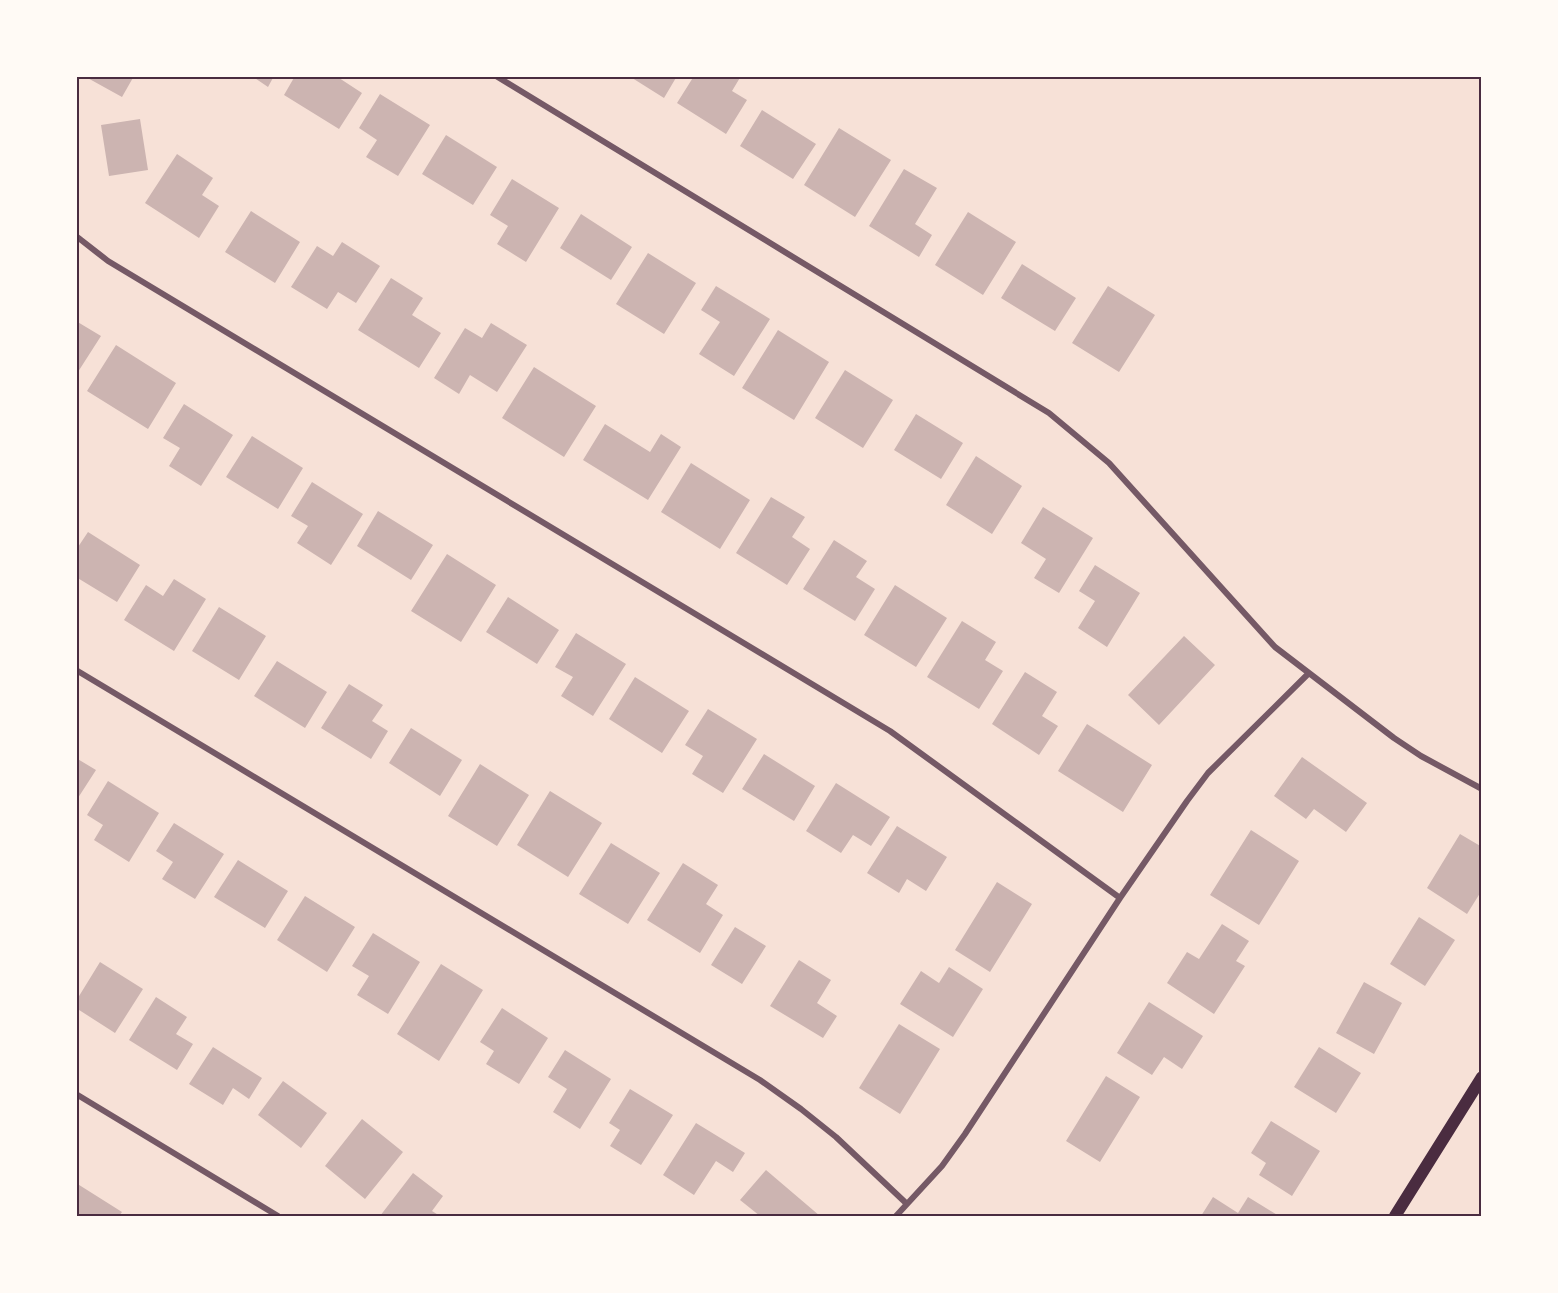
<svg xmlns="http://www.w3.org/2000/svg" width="1558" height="1293" viewBox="0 0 1558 1293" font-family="Arial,sans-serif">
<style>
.building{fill:#ccb4b1}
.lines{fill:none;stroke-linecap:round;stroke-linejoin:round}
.minor{stroke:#755966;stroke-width:6}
.secondary{stroke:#4a2c40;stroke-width:12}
.neatline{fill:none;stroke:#4a2c40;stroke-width:2}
</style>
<rect width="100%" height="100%" fill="#f7e1d7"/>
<!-- building -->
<path class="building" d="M 84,76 L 134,76 L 122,97 Z
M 252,76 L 274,76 L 268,87 Z
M 295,76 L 336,76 L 362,93 L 339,129 L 284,95 Z
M 629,76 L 677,76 L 664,98 Z
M 694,76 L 741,76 L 732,91 L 747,100 L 726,134 L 677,103 Z
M 380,94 L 430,125 L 398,176 L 366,157 L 377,140 L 359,128 Z
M 762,110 L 816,144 L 793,179 L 740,146 Z
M 140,119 L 148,170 L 109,176 L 101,125 Z
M 839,128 L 891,160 L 855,217 L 804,185 Z
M 446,135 L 497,167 L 473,205 L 422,174 Z
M 177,154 L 213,178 L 202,195 L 219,206 L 199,238 L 145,203 Z
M 904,169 L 937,188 L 915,224 L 932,235 L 919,257 L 869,226 Z
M 512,179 L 559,208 L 526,262 L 497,244 L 508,226 L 490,215 Z
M 251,211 L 300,242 L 275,283 L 225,252 Z
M 968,212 L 1016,242 L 983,295 L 935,265 Z
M 581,214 L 632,247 L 611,280 L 560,248 Z
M 342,242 L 380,266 L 356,303 L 338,292 L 327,309 L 291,287 L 317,246 L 333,256 Z
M 648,253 L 696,283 L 664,334 L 616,304 Z
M 1022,264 L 1076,298 L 1055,331 L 1001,298 Z
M 391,278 L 423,298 L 412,315 L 441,333 L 419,368 L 358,330 Z
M 716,286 L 770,319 L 734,376 L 699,354 L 720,322 L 701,310 Z
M 1108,286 L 1155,315 L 1119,372 L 1072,343 Z
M 76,321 L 101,336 L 76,375 Z
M 491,323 L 527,345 L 497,392 L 470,375 L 459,394 L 434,378 L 465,328 L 482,338 Z
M 778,330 L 829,362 L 794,420 L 742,388 Z
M 116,345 L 176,383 L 148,429 L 87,391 Z
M 534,367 L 596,406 L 564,457 L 502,418 Z
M 845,370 L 893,400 L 863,448 L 815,418 Z
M 184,404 L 233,435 L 201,486 L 169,466 L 180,448 L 163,438 Z
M 916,414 L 963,443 L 941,479 L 894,450 Z
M 605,424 L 650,452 L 661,434 L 681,447 L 648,500 L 583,460 Z
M 252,436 L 303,468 L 278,509 L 226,477 Z
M 976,456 L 1022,486 L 992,534 L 946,505 Z
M 691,463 L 750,500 L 720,549 L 661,512 Z
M 312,482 L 363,514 L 331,565 L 297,543 L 308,526 L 291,516 Z
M 771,497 L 805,517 L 792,537 L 810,549 L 787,585 L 736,553 Z
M 1043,507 L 1093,538 L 1059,593 L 1034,578 L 1046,559 L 1021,543 Z
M 378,511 L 433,545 L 411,580 L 357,546 Z
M 88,532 L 140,565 L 117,602 L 76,577 L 76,550 Z
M 834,540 L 867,561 L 856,577 L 875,589 L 855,621 L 803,589 Z
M 447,554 L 496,585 L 461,642 L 411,611 Z
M 1095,565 L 1140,593 L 1107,647 L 1078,628 L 1095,601 L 1079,591 Z
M 174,579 L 206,599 L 174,651 L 124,620 L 146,585 L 163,596 Z
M 895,585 L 947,618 L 916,667 L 864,635 Z
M 508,597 L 559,630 L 537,664 L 486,632 Z
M 219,607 L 266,636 L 239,680 L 192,651 Z
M 962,621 L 996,642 L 985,660 L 1003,671 L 979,709 L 927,677 Z
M 576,633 L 626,664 L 593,716 L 561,696 L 573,677 L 555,667 Z
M 1184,636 L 1215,665 L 1159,725 L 1128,695 Z
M 277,661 L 327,692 L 305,728 L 254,696 Z
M 1025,672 L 1057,692 L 1042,716 L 1058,726 L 1039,755 L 992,724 Z
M 635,677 L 689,711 L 662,753 L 609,719 Z
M 349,684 L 383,705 L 372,721 L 388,731 L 371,759 L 321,728 Z
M 708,709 L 757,739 L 723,793 L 692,774 L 703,756 L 685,745 Z
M 1087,724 L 1152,765 L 1123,812 L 1058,771 Z
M 411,728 L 462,760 L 440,796 L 389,763 Z
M 764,754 L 815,786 L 794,821 L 742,789 Z
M 1302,757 L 1367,803 L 1346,832 L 1314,809 L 1306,819 L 1274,796 Z
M 76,758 L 96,770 L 76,801 Z
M 480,764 L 529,795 L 497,846 L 448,816 Z
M 108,781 L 159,813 L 129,862 L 94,840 L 103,825 L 87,815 Z
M 836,783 L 890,817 L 871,846 L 853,835 L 841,853 L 806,831 Z
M 550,791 L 602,823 L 568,877 L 517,845 Z
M 174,823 L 224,854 L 195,899 L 162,879 L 173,862 L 156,851 Z
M 897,826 L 947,857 L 926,891 L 907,879 L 899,893 L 867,873 Z
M 1251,830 L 1299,861 L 1259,925 L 1210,895 Z
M 1460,834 L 1482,847 L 1482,890 L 1467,914 L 1427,888 Z
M 611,843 L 660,873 L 628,924 L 579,894 Z
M 238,860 L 288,891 L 265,928 L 214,897 Z
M 683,863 L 718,885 L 706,904 L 723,915 L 700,953 L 647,920 Z
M 997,882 L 1032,904 L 990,972 L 955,950 Z
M 305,896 L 355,927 L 327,972 L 277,940 Z
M 1419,917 L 1455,940 L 1425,986 L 1390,964 Z
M 1222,924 L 1249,941 L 1236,961 L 1245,966 L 1214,1014 L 1167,983 L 1187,952 L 1199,959 Z
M 735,927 L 766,946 L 742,984 L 711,965 Z
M 373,933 L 420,962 L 388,1014 L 357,995 L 369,976 L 352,966 Z
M 799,960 L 831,980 L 817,1003 L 837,1016 L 823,1038 L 770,1006 Z
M 100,962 L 143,989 L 115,1033 L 76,1008 L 76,1001 Z
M 441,964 L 483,990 L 439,1061 L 397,1034 Z
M 949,967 L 983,989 L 953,1037 L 900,1004 L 921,971 L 939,983 Z
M 1364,982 L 1402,1003 L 1374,1054 L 1336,1033 Z
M 156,997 L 187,1017 L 176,1034 L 193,1044 L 177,1070 L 129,1040 Z
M 1149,1002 L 1203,1036 L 1182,1069 L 1164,1057 L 1152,1075 L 1117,1053 Z
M 502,1008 L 548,1038 L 519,1084 L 486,1064 L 494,1051 L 480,1042 Z
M 899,1024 L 940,1049 L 900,1114 L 859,1088 Z
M 213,1047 L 262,1078 L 249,1099 L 233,1088 L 223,1105 L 189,1084 Z
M 1319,1047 L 1361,1073 L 1336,1113 L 1294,1087 Z
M 565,1050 L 611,1079 L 580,1129 L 553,1112 L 567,1089 L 548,1077 Z
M 1106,1076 L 1140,1097 L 1100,1162 L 1066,1141 Z
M 283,1081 L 327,1113 L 301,1148 L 258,1115 Z
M 630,1089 L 673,1115 L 641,1165 L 610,1146 L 620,1130 L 609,1123 Z
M 362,1119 L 403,1152 L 365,1199 L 325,1166 Z
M 1271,1121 L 1320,1151 L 1292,1196 L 1259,1175 L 1266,1163 L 1251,1153 Z
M 696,1123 L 745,1153 L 733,1172 L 716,1161 L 694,1195 L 663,1175 Z
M 766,1170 L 820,1216 L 760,1216 L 740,1200 Z
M 413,1173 L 443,1196 L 432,1211 L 440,1216 L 380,1216 Z
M 76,1183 L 122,1212 L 119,1216 L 76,1216 Z
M 1213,1197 L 1238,1213 L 1248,1197 L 1279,1216 L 1201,1216 Z"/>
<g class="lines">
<!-- minor -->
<path class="minor" d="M 496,76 L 1049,413 L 1109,463 L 1275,647 L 1394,738 L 1421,756 L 1482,789
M 76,236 L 108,261 L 890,731 L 1120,898
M 76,670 L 760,1080 L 801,1109 L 836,1137 L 907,1204
M 76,1094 L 278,1216
M 896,1216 L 942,1166 L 965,1134 L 1120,898 L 1187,801 L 1208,773 L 1308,674"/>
<!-- secondary -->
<path class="secondary" d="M 1395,1216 L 1482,1077"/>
</g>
<!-- border -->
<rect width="1558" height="1293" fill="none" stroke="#fffaf5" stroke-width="156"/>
<rect x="78" y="78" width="1402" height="1137" class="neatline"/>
</svg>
